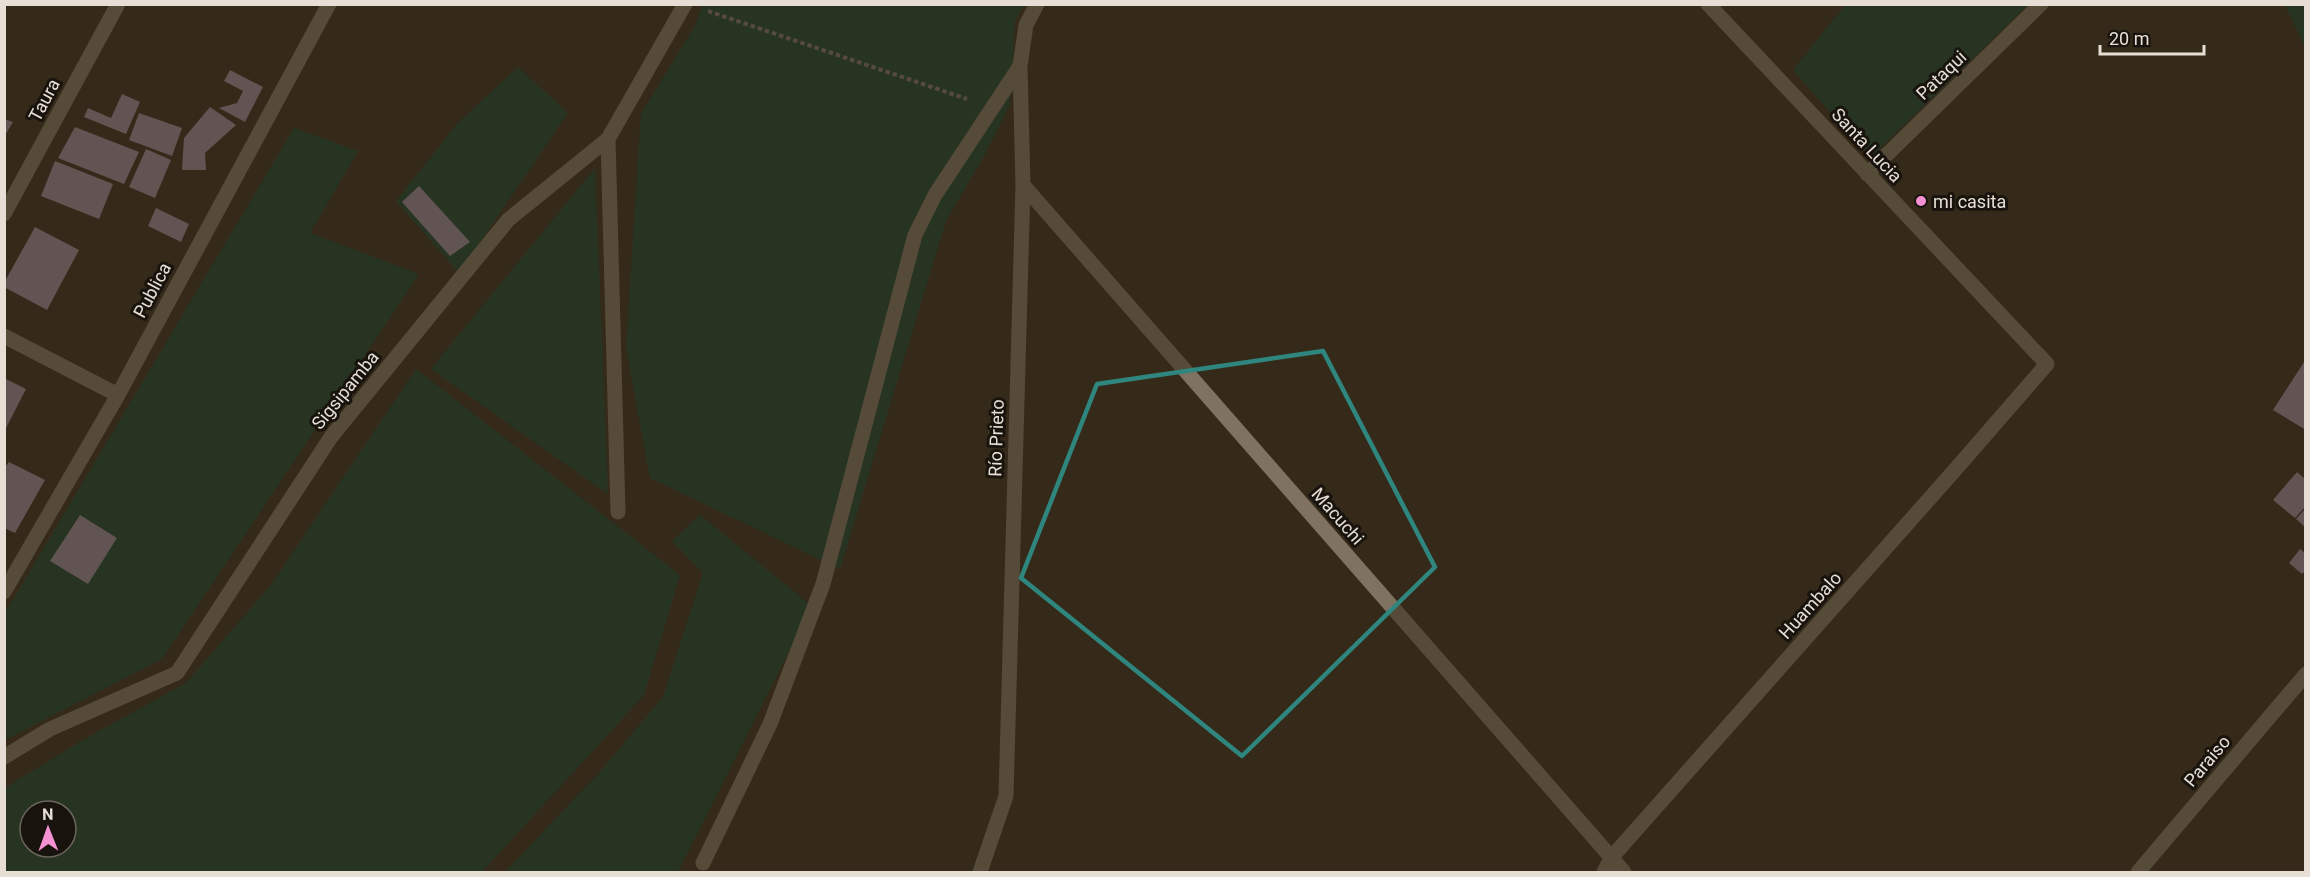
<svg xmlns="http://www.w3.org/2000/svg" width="2310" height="877" viewBox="0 0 2310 877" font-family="Roboto,sans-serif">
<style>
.green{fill:#17402d;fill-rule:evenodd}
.building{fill:#978798}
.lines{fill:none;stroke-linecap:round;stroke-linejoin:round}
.path{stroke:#7d7366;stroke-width:4;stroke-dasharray:4.5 3;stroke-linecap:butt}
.service{stroke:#7f7261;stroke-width:15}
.minor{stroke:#7f7261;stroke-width:15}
.marked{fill:none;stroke:#2f867e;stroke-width:4.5;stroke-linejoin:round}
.poi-dot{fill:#f491d3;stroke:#18140d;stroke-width:2}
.labels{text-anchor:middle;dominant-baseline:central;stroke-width:6;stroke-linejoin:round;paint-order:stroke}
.street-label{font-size:18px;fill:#e7dfd6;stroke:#18140d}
.poi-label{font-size:18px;fill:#e7dfd6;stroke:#18140d;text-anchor:start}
</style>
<rect width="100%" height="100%" fill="#352a1a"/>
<!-- green -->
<path class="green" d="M 702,5 L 1024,5 L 1015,21 L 1010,105 L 985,154 L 946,221 L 840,569 L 650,478 L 626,348 L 641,114 L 696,24 Z
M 1845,5 L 1845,4 L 2028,5 L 1870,158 L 1793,70 Z
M 2285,5 L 2305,5 L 2305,47 Z
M 518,67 L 568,113 L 459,273 L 396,201 L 457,124 Z
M 294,128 L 358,151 L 310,233 L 419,274 L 162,659 L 5,740 L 5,613 Z
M 595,168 L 608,494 L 431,369 Z
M 416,369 L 680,575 L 644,695 L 482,872 L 5,872 L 5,788 L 83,740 L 186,683 L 271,585 ZM 30,811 L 66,811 L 66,847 L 30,847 Z
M 700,515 L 812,606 L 678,872 L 505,872 L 598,774 L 663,697 L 703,573 L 672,541 Z"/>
<!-- building -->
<path class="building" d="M 230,70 L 263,87 L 245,122 L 219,108 L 237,103 L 243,91 L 224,81 Z
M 122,94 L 140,102 L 126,134 L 84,117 L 88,108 L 111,118 Z
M 210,107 L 236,125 L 205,153 L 206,170 L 182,170 L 184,138 Z
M 139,113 L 182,128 L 172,156 L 129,140 Z
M 4,119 L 13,122 L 4,137 Z
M 75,127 L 139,152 L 124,184 L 58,158 Z
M 146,149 L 171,160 L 155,198 L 129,187 Z
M 55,161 L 113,184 L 99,219 L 41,196 Z
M 419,186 L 470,242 L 450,256 L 402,202 Z
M 156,208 L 189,224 L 181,242 L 148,226 Z
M 35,227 L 79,250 L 47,310 L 4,287 L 4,283 Z
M 2306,359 L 2306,430 L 2273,410 Z
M 4,378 L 26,389 L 4,432 Z
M 9,462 L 45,480 L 15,533 L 4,528 L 4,468 Z
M 2297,472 L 2306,480 L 2306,506 L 2295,518 L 2273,500 Z
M 2306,508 L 2306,528 L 2296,519 Z
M 80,515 L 117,538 L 88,584 L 50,561 Z
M 2300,549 L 2306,554 L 2306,570 L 2302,574 L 2289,563 Z"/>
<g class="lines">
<!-- path -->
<path class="path" d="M 708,11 L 967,99"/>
<!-- service -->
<path class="service" d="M 608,139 L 618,512"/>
<!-- minor -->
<path class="minor" d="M 1867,174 L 2041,4
M 1023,185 L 1624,872
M 4,214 L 118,4
M 4,336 L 118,395
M 4,592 L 118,395 L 329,4
M 4,757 L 50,729 L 177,673 L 331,437 L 508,220 L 608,139 L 685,4
M 703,863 L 770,724 L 823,584 L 915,235 L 935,195 L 1020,66
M 980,872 L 1006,796 L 1023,185 L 1020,66 L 1026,25 L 1037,4
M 1604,872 L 1611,858 L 1954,471 L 2047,364 L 1708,4
M 2138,872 L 2306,674"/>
</g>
<!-- marked area -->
<path d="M0 0H2310V877H0ZM 1323,351 L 1435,567 L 1242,756 L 1021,578 L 1097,384 Z" fill="#352a1a" fill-opacity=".55" fill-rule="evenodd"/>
<path class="marked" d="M 1323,351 L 1435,567 L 1242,756 L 1021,578 L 1097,384 Z"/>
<!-- markers -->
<circle class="poi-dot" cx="1921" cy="201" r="6"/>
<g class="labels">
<!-- street labels -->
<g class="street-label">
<text transform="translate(1941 75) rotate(-44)">Pataqui</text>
<text transform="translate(44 100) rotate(-62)">Taura</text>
<text transform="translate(1867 145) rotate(47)">Santa Lucia</text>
<text transform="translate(152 290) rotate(-62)">Publica</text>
<text transform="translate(345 390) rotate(-51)">Sigsipamba</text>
<text transform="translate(996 438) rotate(-88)">Río Prieto</text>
<text transform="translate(1338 516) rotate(49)">Macuchi</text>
<text transform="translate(1810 605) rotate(-48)">Huambalo</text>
<text transform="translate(2207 761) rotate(-50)">Paraiso</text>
</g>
<!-- poi labels -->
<g class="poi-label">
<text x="1933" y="201">mi casita</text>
</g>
</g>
<!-- border -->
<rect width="2310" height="877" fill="none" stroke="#e7dfd6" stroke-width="12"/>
<!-- north arrow -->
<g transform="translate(48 829) rotate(359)"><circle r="28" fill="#18140d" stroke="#6b655d" stroke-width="1.5"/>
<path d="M0-4.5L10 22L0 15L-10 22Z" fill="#f491d3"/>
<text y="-9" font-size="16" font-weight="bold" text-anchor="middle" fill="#e7dfd6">N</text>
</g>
<!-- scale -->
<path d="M2100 45v9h104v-9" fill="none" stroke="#e7dfd6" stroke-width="3"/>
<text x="2109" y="45" font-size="18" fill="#e7dfd6" stroke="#18140d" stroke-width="4.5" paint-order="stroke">20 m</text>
</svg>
